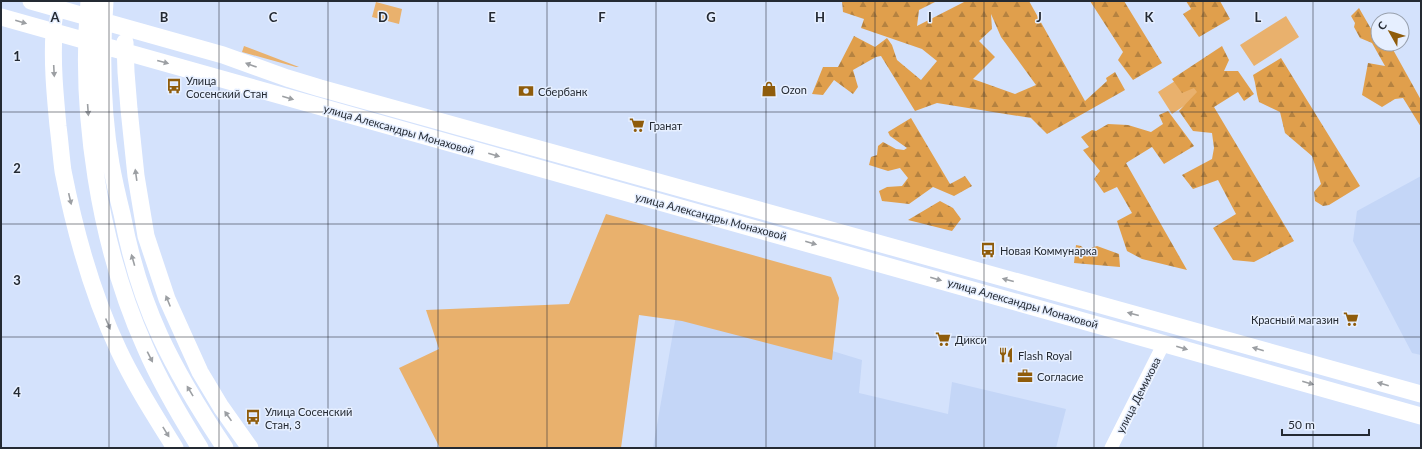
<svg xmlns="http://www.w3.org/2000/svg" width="1422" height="449" viewBox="0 0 1422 449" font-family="Lato,sans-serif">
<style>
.built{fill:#c4d6f7}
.green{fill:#e9b16d}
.forest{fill:url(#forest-firs);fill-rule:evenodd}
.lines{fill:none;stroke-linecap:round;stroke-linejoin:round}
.minor{stroke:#fff;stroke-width:13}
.major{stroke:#fff;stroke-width:17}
.oneway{fill:#9c9fa3}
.grid{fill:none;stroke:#242a33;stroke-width:1;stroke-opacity:0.55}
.labels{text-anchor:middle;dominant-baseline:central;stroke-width:3;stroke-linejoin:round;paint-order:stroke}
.poi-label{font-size:11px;fill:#242a33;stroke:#e6efff;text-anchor:start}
.street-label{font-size:11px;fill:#242a33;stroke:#e6efff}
.grid-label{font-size:13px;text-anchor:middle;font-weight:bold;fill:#242a33;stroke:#e6efff;stroke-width:3;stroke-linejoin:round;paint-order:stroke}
</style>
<defs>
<pattern id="forest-firs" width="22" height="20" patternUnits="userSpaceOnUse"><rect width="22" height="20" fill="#e09f4c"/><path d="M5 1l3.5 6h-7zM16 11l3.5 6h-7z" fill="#b58240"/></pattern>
</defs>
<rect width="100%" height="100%" fill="#d4e2fc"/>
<!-- built -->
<path class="built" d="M 1421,176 L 1421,355 L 1412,353 L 1353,241 L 1357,211 Z
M 678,304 L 862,360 L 859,393 L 948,414 L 952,382 L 1066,409 L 1056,448 L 653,448 Z"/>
<!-- green -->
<path class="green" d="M 376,2 L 402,9 L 399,24 L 372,17 Z
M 1286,16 L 1299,37 L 1254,66 L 1240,45 Z
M 244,46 L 299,67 L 296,67 L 242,52 Z
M 1192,70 L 1206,91 L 1172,114 L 1158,92 Z
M 606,214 L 831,277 L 839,298 L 832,360 L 682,321 L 639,315 L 621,448 L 440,448 L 399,368 L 439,349 L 426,310 L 569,304 Z"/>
<!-- forest -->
<path class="forest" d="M 842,1 L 937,1 L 919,10 L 917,26 L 966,1 L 1029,1 L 1085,101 L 1107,81 L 1106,78 L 1115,72 L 1125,90 L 1047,134 L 1031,118 L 937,103 L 915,111 L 881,56 L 876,57 L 853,70 L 858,87 L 853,94 L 834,80 L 823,95 L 812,94 L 823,67 L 838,67 L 854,36 L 875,47 L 887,38 L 892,45 L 897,60 L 921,80 L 937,61 L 922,49 L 861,28 L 864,19 L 843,12 ZM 991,14 L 1001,37 L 1036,85 L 1015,94 L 973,79 L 995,57 L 979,41 L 992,29 Z
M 1090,1 L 1124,1 L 1162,63 L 1133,80 L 1118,60 L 1123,52 Z
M 1186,1 L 1220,1 L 1230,19 L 1199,37 L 1183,14 L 1191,9 Z
M 1359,8 L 1378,41 L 1378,44 L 1384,44 L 1391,46 L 1421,100 L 1421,127 L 1403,98 L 1395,99 L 1382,107 L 1362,95 L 1368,63 L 1385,66 L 1372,43 L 1360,38 L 1354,27 L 1355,23 L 1351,16 Z
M 1222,46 L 1229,60 L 1224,71 L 1238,71 L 1254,94 L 1244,101 L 1238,92 L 1214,107 L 1294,241 L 1254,262 L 1233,260 L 1213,228 L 1236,214 L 1218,180 L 1193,189 L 1182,175 L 1212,159 L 1214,148 L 1212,133 L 1193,131 L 1179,111 L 1197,92 L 1194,88 L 1182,93 L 1172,79 Z
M 1281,58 L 1360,186 L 1329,205 L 1323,206 L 1315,201 L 1314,192 L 1321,184 L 1312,156 L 1285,133 L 1280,112 L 1259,102 C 1256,93 1256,84 1253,75 Z
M 1168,111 L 1194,146 L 1164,164 L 1152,147 L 1126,163 L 1187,270 L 1142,259 L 1127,251 L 1117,221 L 1132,213 L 1117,187 L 1104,193 L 1094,179 L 1100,171 L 1083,150 L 1089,147 L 1081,137 L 1092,130 L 1096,131 L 1108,124 L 1128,125 L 1151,132 L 1163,124 L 1159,115 Z
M 911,118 L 950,184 L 965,176 L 972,186 L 954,196 L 933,187 L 909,204 L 882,201 L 879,191 L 887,187 L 902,186 L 908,178 L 900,168 L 888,171 L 869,165 L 871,157 L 877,155 L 878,146 L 883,142 L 896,149 L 904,150 L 907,148 L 890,136 L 888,132 Z
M 940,201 L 953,208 L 961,219 L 952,231 L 908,220 Z
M 1076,245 L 1081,246 L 1085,250 L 1097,246 L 1119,254 L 1120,267 L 1074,263 Z"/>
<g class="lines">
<!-- minor -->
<path class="minor" d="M 54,32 L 59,1
M 1111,448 L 1164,343"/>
<!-- major -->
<path class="major" d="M 31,1 L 223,55 L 287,78 L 320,88 L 1421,394
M 89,1 C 79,112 99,245 145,347 C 160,382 180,416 200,448
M 105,1 C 101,55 102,110 111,164 C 114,181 118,198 122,214 C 130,256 142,297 160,336 C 178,375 201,412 225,448
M 1,17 L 1421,416
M 54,32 C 52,63 55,94 58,126 C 60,141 61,156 63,171 C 75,232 92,294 119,351 C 135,385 155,416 175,448
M 125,42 L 126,72 L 129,109 L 136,176 L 146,236 L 167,299 L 200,372 L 221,407 L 250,448"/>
</g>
<!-- one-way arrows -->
<defs><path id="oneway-solid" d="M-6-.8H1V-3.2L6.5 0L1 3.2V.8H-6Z"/></defs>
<g class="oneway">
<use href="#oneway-solid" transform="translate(21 22) rotate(16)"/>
<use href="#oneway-solid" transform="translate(163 62) rotate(15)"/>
<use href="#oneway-solid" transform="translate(251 65) rotate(-160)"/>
<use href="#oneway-solid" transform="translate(54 71) rotate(87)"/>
<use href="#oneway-solid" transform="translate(288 98) rotate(16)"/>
<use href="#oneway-solid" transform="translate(88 110) rotate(86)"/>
<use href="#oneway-solid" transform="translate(494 155) rotate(16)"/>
<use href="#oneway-solid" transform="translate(136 175) rotate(-98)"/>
<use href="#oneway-solid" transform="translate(70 199) rotate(77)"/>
<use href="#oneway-solid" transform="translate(811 243) rotate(16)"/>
<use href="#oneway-solid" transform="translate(133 260) rotate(-106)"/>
<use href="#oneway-solid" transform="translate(936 279) rotate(16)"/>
<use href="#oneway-solid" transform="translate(1008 280) rotate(-165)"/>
<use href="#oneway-solid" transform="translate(168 301) rotate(-112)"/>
<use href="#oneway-solid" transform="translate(1133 314) rotate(-165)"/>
<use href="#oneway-solid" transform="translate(108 324) rotate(67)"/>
<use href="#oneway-solid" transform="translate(1182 348) rotate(16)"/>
<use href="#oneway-solid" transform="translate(1258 349) rotate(-164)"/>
<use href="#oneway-solid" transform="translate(150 357) rotate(63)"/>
<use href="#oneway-solid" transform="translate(1308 383) rotate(16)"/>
<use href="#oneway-solid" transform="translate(1383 384) rotate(-164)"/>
<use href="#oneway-solid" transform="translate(190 391) rotate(-121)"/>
<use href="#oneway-solid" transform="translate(228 416) rotate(-125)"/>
<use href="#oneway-solid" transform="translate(166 432) rotate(58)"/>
</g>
<!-- grid -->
<path class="grid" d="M 109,1 L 109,448M 219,1 L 219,448M 328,1 L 328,448M 438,1 L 438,448M 547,1 L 547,448M 656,1 L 656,448M 766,1 L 766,448M 875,1 L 875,448M 984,1 L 984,448M 1094,1 L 1094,448M 1203,1 L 1203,448M 1313,1 L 1313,448M 1,112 L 1421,112M 1,224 L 1421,224M 1,337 L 1421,337"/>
<!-- icons -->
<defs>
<g id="bus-bare" transform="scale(1.2)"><path d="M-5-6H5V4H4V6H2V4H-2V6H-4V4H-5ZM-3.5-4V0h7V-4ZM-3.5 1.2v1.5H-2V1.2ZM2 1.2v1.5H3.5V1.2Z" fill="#8f5c0b" stroke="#e6efff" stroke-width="2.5" paint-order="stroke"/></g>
<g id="shop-bare" transform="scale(1.2)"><path d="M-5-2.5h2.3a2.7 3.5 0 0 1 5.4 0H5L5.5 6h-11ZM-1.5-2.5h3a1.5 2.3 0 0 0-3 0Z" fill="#8f5c0b" stroke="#e6efff" stroke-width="2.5" paint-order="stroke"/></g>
<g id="bank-bare" transform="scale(1.2)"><path d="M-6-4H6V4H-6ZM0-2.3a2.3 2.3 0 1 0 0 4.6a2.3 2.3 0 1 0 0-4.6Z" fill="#8f5c0b" stroke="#e6efff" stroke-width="2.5" paint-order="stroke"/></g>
<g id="supermarket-bare" transform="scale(1.2)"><path d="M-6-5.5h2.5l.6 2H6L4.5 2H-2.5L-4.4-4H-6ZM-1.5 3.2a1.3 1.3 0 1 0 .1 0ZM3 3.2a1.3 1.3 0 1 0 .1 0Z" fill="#8f5c0b" stroke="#e6efff" stroke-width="2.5" paint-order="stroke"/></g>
<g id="restaurant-bare" transform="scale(1.2)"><path d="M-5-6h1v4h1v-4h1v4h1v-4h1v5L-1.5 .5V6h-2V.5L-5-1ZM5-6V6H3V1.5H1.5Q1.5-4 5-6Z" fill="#8f5c0b" stroke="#e6efff" stroke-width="2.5" paint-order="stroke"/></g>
<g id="office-bare" transform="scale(1.2)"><path d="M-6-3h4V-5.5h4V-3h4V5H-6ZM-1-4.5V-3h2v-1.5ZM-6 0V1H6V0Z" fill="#8f5c0b" stroke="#e6efff" stroke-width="2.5" paint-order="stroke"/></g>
</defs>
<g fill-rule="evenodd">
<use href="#bus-bare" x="174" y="86"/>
<use href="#shop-bare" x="769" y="89"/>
<use href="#bank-bare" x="526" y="91"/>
<use href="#supermarket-bare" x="637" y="125"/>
<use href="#bus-bare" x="988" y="250"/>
<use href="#supermarket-bare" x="1351" y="319"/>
<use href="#supermarket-bare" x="943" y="339"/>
<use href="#restaurant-bare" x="1006" y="355"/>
<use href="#office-bare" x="1025" y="376"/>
<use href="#bus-bare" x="253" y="417"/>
</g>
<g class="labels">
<!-- poi labels -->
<g class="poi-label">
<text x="186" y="80">Улица<tspan x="186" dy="13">Сосенский Стан</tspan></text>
<text x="781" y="89">Ozon</text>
<text x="538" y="91">Сбербанк</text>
<text x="649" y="125">Гранат</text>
<text x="1000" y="250">Новая Коммунарка</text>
<text x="1339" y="319" text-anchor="end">Красный магазин</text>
<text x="955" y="339">Дикси</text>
<text x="1018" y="355">Flash Royal</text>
<text x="1037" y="376">Согласие</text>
<text x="265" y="411">Улица Сосенский<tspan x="265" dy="13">Стан, 3</tspan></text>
</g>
<!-- street labels -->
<g class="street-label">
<text transform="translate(399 129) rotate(16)">улица Александры Монаховой</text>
<text transform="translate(711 216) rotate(15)">улица Александры Монаховой</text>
<text transform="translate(1023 303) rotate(16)">улица Александры Монаховой</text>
<text transform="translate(1138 395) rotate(-63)">улица Демихова</text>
</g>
</g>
<g class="grid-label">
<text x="55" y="22">A</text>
<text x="164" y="22">B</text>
<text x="273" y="22">C</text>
<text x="383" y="22">D</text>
<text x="492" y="22">E</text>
<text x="602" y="22">F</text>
<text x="711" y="22">G</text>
<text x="820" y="22">H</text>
<text x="930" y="22">I</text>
<text x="1039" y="22">J</text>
<text x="1149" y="22">K</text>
<text x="1258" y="22">L</text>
<text x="17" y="61">1</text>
<text x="17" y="173">2</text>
<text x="17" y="285">3</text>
<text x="17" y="397">4</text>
</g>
<!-- border -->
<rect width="1422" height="449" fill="none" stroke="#242a33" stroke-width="4"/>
<!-- north arrow -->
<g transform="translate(1390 32) rotate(309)"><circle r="19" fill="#e6efff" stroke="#98a0ad"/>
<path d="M0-3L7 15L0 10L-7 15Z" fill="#8f5c0b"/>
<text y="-6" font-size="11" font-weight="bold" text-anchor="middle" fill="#242a33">С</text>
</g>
<!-- scale -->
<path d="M1282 429v6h87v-6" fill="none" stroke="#242a33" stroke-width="2"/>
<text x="1288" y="429" font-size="12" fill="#242a33" stroke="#e6efff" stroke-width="3" paint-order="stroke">50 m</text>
</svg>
